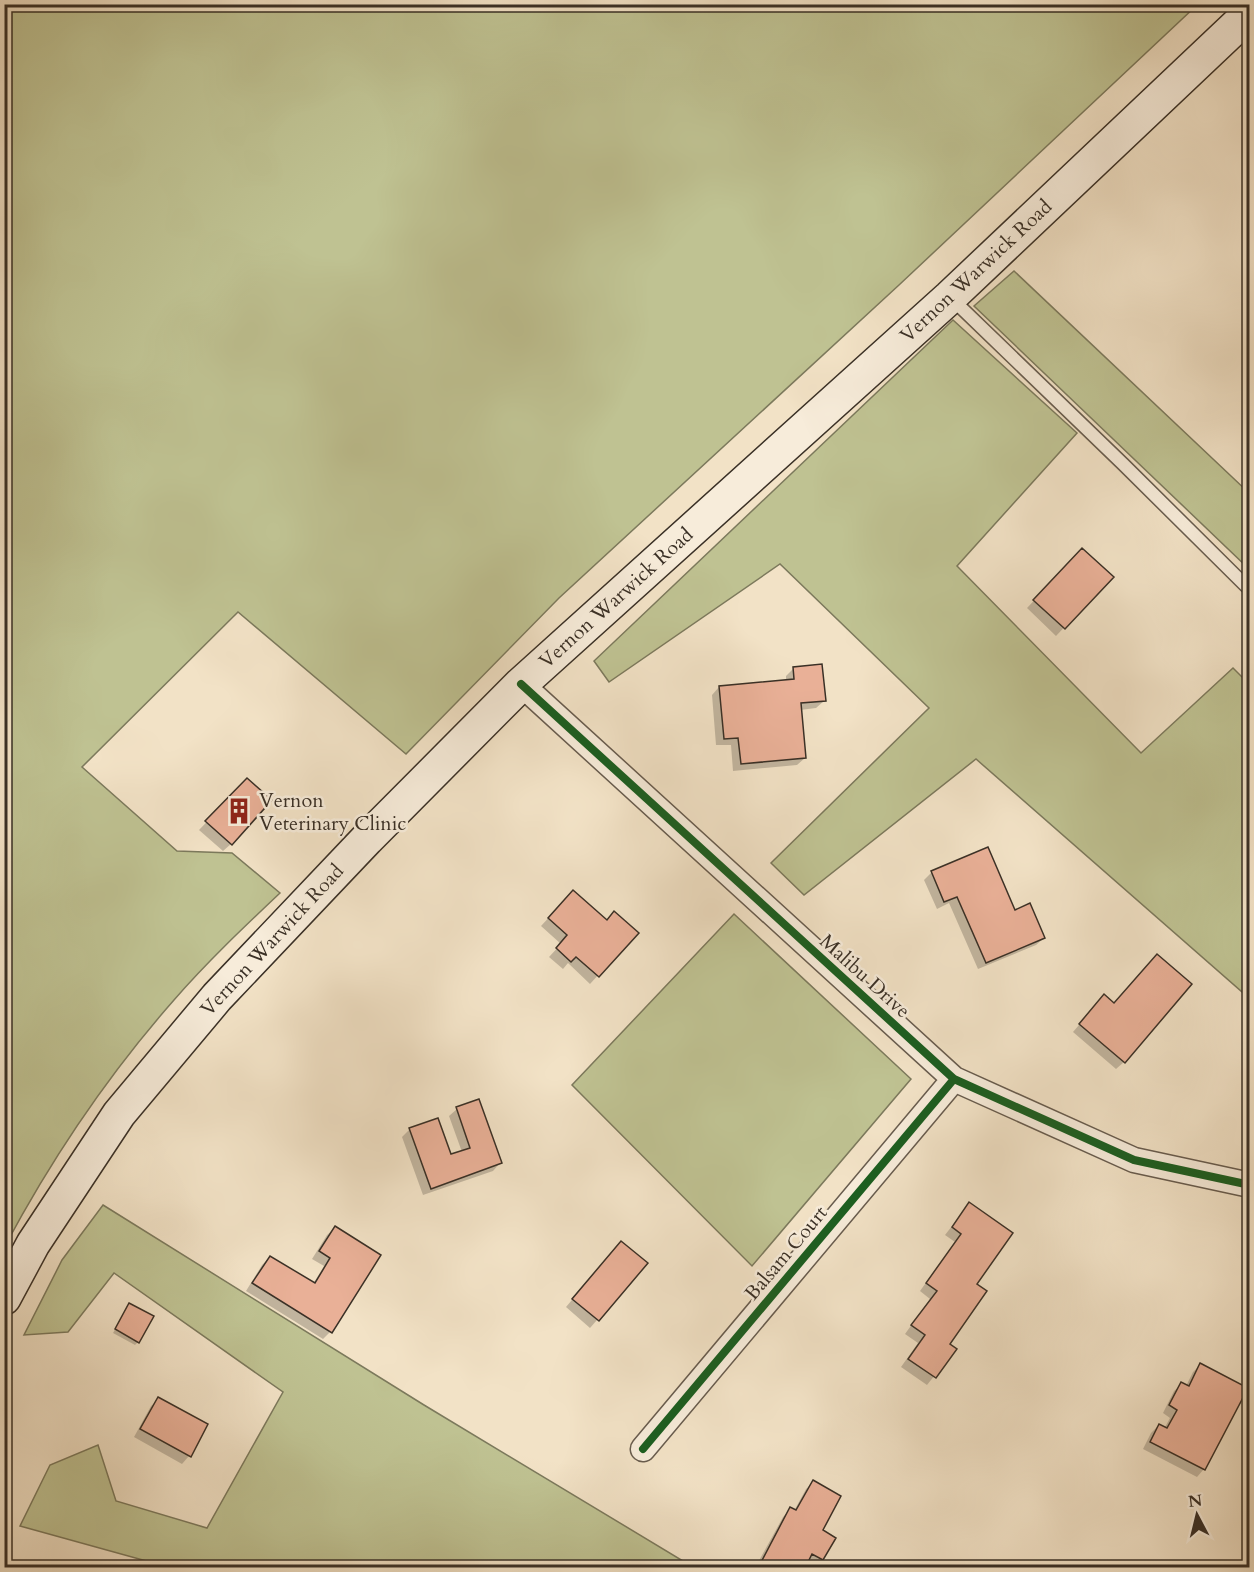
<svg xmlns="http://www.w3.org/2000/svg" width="1254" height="1572" viewBox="0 0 1254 1572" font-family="Cardo,serif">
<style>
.green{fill:#bfc292;stroke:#7c795c;stroke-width:1.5}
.shadow{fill:#0003}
.building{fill:#e9b097;stroke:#3a3026;stroke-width:1.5}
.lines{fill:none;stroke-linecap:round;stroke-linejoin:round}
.service-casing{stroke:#685c4e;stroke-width:15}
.minor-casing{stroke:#685c4e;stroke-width:27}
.secondary-casing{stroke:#3a3026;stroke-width:36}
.service{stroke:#f7ecda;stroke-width:12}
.minor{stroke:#f7ecda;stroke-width:24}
.secondary{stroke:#f7ecda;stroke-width:33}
.cycleway-casing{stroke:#f7ecda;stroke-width:11}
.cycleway{stroke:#1b5e20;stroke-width:8}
.labels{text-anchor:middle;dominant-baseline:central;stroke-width:5;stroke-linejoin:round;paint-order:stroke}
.street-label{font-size:20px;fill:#3a3026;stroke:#f7ecda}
.poi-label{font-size:20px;fill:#3a3026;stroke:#f7ecda;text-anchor:start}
</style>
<rect width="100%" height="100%" fill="#f2e2c6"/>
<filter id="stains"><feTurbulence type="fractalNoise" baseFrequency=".00333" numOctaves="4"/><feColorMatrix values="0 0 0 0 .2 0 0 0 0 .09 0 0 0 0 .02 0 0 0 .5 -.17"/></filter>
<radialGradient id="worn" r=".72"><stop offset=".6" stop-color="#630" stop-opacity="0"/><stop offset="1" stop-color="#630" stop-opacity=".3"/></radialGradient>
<!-- green -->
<path class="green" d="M 5,4 L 1197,5 L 899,285 L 559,598 L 406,754 L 238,612 L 82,767 L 177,851 L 232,853 L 280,893 C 244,927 207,962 174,1000 C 108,1075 52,1158 5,1246 Z
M 1014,271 L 1249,493 L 1249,569 L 974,306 Z
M 953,320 L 1077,433 L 957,566 L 1141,753 L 1233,668 L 1249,684 L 1249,998 L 976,759 L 804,895 L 771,863 L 929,708 L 780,564 L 609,682 L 594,661 Z
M 734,914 L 911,1079 L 752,1266 L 572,1085 Z
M 103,1205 L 424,1405 L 693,1567 L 168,1567 L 20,1526 L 50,1465 L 98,1445 L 116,1501 L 207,1528 L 283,1392 L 114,1273 L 68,1332 L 24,1335 L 62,1260 Z"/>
<!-- shadow -->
<path class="shadow" d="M 1082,550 L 1112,577 L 1056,636 L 1027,608 Z
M 794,668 L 824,701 L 816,708 L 800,710 L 805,758 L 797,765 L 733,771 L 731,745 L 716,745 L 712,695 L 719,687 L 786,681 L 786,676 Z
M 247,780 L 231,844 L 223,851 L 199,830 Z
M 932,872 L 1015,912 L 1044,938 L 1036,945 L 978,969 L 949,903 L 937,909 L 924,880 Z
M 566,899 L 606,921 L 637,933 L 590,984 L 568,963 L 563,969 L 549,957 L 561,944 L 541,926 Z
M 1097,1004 L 1124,1062 L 1116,1069 L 1073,1032 Z
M 457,1109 L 500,1163 L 493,1171 L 423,1195 L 402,1137 L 410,1129 L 450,1156 L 462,1152 L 449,1116 Z
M 969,1204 L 975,1285 L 948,1344 L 955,1350 L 927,1385 L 901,1367 L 918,1343 L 905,1334 L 930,1299 L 920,1291 L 955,1242 L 945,1235 Z
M 335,1228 L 330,1332 L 323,1339 L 246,1291 L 262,1265 L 270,1257 L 313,1284 L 324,1266 L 312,1259 L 327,1235 Z
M 614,1250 L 646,1264 L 590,1328 L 566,1307 Z
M 129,1305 L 138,1342 L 135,1345 L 113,1333 Z
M 1200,1365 L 1204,1469 L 1197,1477 L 1143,1449 L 1151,1433 L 1159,1425 L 1164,1429 L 1170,1418 L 1163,1413 L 1174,1391 L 1182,1384 L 1186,1386 L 1193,1372 Z
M 159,1399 L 189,1456 L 182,1464 L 134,1437 L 151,1406 Z
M 813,1482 L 821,1531 L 822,1559 L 815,1567 L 806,1562 L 803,1568 L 755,1568 L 783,1517 L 791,1509 L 794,1511 L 806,1489 Z"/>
<!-- building -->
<path class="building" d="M 1082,548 L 1114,577 L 1065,629 L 1033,600 Z
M 822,664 L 826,701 L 801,703 L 806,758 L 741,764 L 738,738 L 724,739 L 719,686 L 794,679 L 793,667 Z
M 247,778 L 272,800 L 232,845 L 205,821 Z
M 988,847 L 1015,910 L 1030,903 L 1045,938 L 986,963 L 957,897 L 944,902 L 931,871 Z
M 573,890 L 607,920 L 614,911 L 639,933 L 599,977 L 576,957 L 571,962 L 556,948 L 567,935 L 548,918 Z
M 1157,954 L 1192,984 L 1125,1063 L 1079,1024 L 1104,994 L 1114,1003 Z
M 479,1099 L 502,1163 L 431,1189 L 409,1128 L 438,1118 L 451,1154 L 470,1148 L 456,1107 Z
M 969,1202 L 1013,1233 L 977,1284 L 987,1291 L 950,1344 L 957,1349 L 936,1378 L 908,1359 L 925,1335 L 911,1325 L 937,1291 L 926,1283 L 961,1234 L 952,1227 Z
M 335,1226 L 381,1255 L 332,1333 L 252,1283 L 270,1256 L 315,1283 L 330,1258 L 319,1251 Z
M 621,1241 L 648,1263 L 599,1321 L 572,1299 Z
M 129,1303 L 154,1316 L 139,1343 L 115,1329 Z
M 1200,1363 L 1248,1388 L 1205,1470 L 1150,1442 L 1159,1424 L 1167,1428 L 1177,1410 L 1169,1405 L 1181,1382 L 1189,1386 Z
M 158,1397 L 208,1424 L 191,1457 L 140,1429 Z
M 813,1480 L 841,1496 L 823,1530 L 836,1538 L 823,1560 L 812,1554 L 805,1568 L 758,1568 L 790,1507 L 796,1510 Z"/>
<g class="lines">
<!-- service casing -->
<g class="service-casing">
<path id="service" d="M 951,298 L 1123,464 L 1250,590"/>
</g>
<!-- minor casing -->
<g class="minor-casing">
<path id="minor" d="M 521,684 L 954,1079 L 1134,1160 L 1250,1185
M 643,1449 L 954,1079"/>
</g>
<!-- secondary casing -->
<g class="secondary-casing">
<path id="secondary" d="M 4,1298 L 33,1244 L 119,1114 L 217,997 L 367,839 L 521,684 L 950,297 L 1250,13"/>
</g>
<!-- service -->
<use href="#service" class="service"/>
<!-- minor -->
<use href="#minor" class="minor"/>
<!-- secondary -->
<use href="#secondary" class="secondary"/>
<!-- cycleway casing -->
<g class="cycleway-casing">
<path id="cycleway" d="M 521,684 L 954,1079 L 1134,1160 L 1250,1185
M 643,1449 L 954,1079"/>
</g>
<!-- cycleway -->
<use href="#cycleway" class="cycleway"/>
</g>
<!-- icons -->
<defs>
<g id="building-bare" transform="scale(2.07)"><path d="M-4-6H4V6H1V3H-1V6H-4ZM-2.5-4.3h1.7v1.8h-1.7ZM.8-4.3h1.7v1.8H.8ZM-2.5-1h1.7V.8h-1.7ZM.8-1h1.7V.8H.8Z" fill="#8f2418" stroke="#f7ecda" stroke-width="2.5" paint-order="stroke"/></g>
</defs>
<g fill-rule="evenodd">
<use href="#building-bare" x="239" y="811"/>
</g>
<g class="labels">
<!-- street labels -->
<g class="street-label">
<text transform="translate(976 271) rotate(-43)">Vernon Warwick Road</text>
<text transform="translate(616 598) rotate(-42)">Vernon Warwick Road</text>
<text transform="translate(272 940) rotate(-47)">Vernon Warwick Road</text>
<text transform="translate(865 976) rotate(42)">Malibu Drive</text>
<text transform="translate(786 1253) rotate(-50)">Balsam Court</text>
</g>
<!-- poi labels -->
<g class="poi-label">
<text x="259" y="800">Vernon<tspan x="259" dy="23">Veterinary Clinic</tspan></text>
</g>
</g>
<!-- margin -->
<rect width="1254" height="1572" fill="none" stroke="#f2e2c6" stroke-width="24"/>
<rect x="6" y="6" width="1242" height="1560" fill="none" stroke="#3a3026" stroke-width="3"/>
<rect x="12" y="12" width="1230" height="1548" fill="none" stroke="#3a3026" stroke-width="1.5"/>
<!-- north arrow -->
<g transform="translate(1197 1515) rotate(353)" stroke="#f7ecda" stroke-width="4.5" paint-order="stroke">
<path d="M0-4.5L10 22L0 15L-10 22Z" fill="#3a3026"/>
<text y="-9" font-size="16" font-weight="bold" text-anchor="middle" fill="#3a3026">N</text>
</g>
<rect width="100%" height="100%" filter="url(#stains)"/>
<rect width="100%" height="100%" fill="url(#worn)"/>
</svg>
